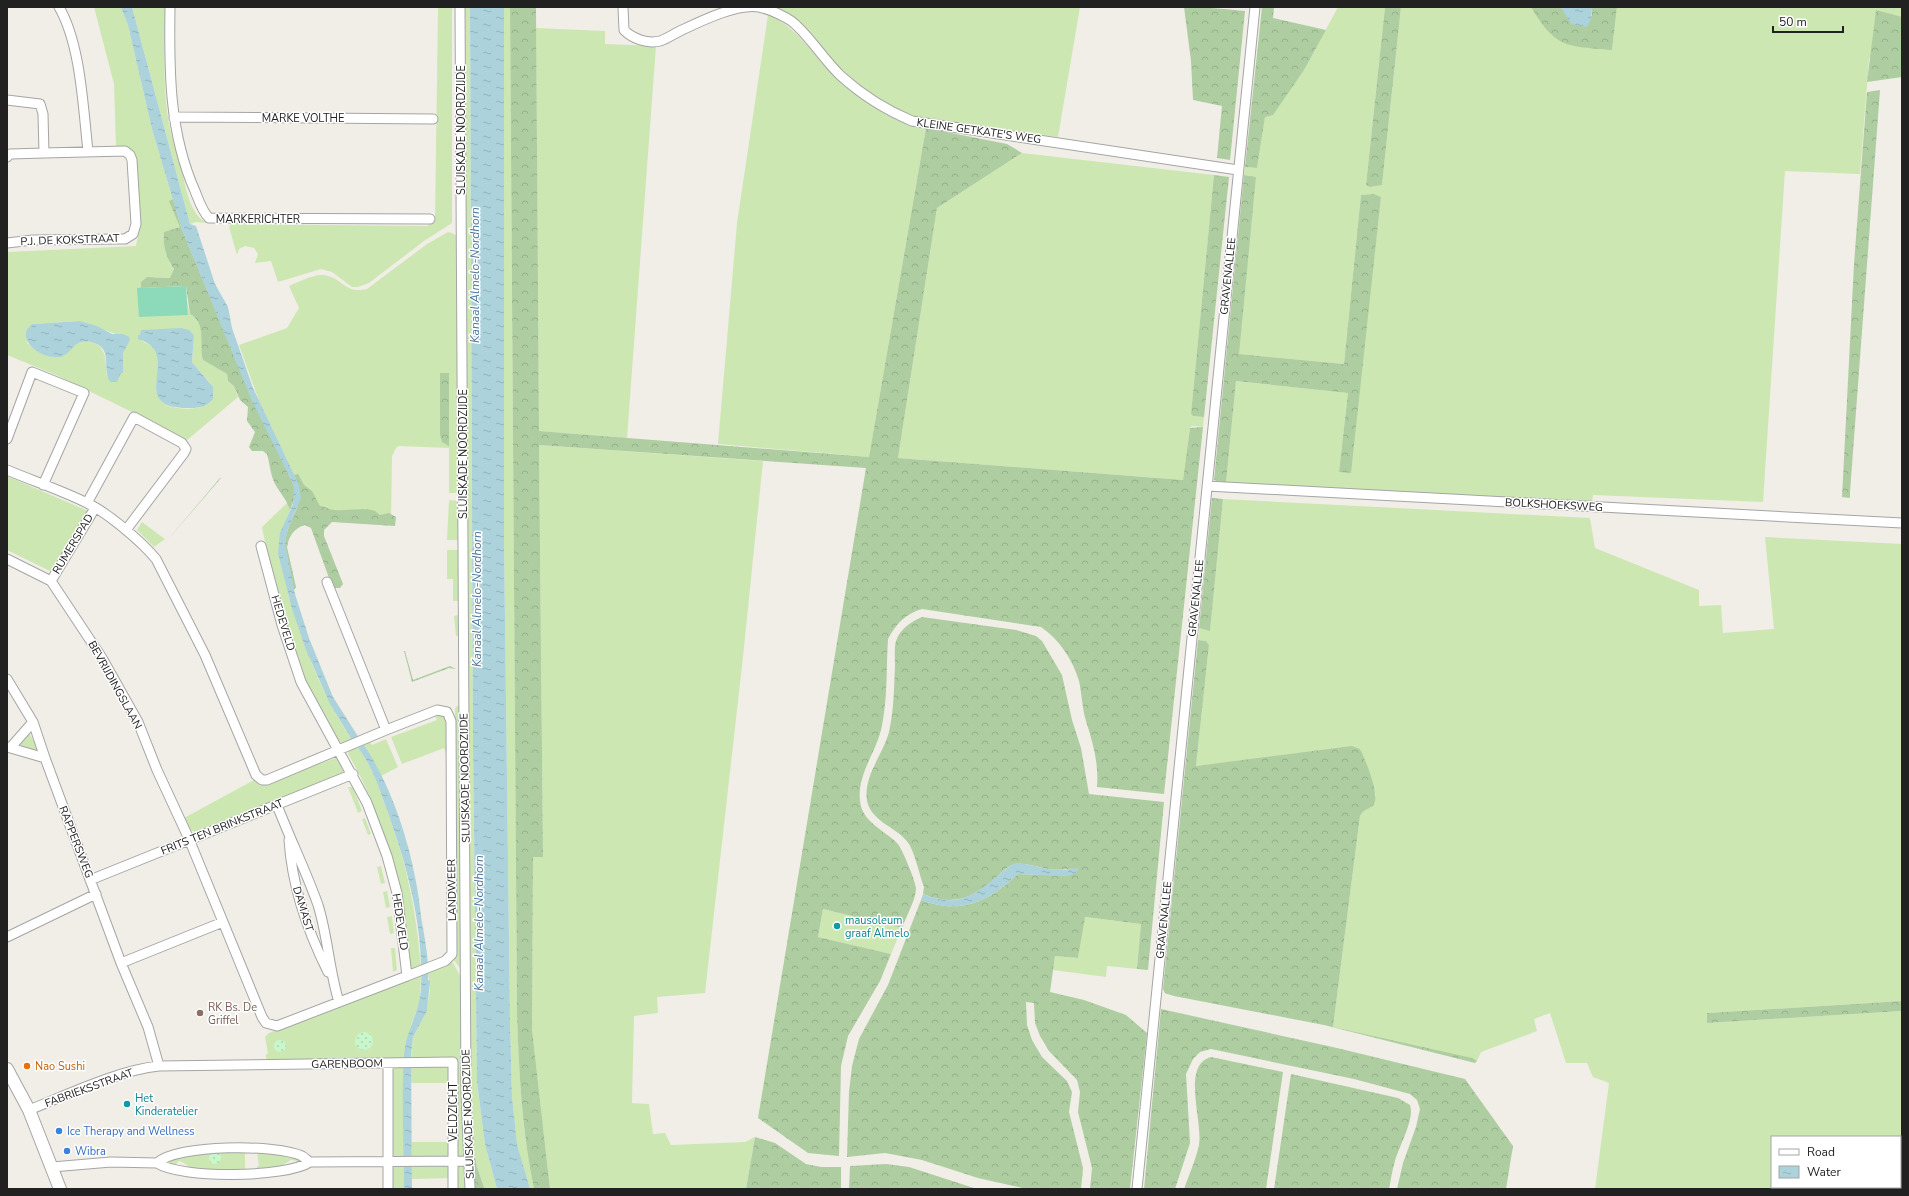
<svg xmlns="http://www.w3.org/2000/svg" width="1909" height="1196" viewBox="0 0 1909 1196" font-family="'Nunito Sans',sans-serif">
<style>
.grass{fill:#cde7b2;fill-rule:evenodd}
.forest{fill:url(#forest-crowns)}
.park{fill:url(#park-dots)}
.pitch{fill:#8cdaba}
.water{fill:url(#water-ripples)}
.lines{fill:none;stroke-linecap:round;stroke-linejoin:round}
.minor-casing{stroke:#a5a5a5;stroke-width:11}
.tertiary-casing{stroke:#a5a5a5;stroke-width:14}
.minor{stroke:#fff;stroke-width:9}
.tertiary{stroke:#fff;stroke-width:12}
.culture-dot{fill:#0f9aa8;stroke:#fff;stroke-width:1.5}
.education-dot{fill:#8d6e63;stroke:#fff;stroke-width:1.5}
.food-dot{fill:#e8710a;stroke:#fff;stroke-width:1.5}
.shop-dot{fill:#3f7fe0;stroke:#fff;stroke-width:1.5}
.labels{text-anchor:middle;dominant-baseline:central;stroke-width:3;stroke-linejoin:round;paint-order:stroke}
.street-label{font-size:11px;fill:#212121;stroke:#fff}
.culture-label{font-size:11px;fill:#0d838f;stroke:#fff;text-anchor:start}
.education-label{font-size:11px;fill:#785e54;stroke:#fff;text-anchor:start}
.food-label{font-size:11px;fill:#c56008;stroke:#fff;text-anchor:start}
.shop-label{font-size:11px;fill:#366cbe;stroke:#fff;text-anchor:start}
.water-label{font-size:12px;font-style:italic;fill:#4c769c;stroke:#fff}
</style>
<defs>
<pattern id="forest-crowns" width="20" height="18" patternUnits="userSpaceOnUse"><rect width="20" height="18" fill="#aecda0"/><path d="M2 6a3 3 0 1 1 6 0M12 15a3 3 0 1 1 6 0" fill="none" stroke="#95b08a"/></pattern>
<pattern id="park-dots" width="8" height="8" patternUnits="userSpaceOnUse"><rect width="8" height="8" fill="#c9f7cc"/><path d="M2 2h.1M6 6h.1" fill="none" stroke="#acd3af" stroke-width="1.8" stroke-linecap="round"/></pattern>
<pattern id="water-ripples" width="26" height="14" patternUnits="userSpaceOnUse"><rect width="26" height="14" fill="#acd2db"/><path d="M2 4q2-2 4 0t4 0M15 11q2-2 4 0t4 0" fill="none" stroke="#94b4bc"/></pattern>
</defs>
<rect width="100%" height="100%" fill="#f1eee8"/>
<!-- grass -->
<path class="grass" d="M 94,7 L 121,7 L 128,25 L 152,129 L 181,227 L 164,232 L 163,237 L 170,264 L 174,269 L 171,278 L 154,277 L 141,288 L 138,288 L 188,315 L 187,301 L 190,314 C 206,323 202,345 203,360 L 227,374 L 228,381 L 234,386 L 238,397 L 186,441 L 134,413 L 56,375 L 7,355 L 7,252 L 136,246 L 139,230 L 136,160 L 116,147 L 114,84 ZM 80,321 C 96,326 110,333 126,337 L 126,346 L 123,353 L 123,373 L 121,372 L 117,377 L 107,377 C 105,362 108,345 90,342 C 86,341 82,340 78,342 C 73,345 71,350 67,353 C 55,363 37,351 27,343 L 33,324 ZM 194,335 L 192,362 L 210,383 L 212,401 C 200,411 180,410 166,405 C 144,391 168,367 156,350 C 152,344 146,344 141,340 L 142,338 Z
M 132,7 L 165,7 C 165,47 162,90 170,129 C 174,145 179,161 183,176 C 187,193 191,215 207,223 L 196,222 L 190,224 Z
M 438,7 L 452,7 L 452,223 L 424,241 L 369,283 L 358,287 L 352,287 L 332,272 L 321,269 L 278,282 L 271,261 L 255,263 L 258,254 L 254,248 L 245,246 L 239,249 L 237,255 L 229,227 L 231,224 L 427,226 L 435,221 Z
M 464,7 L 470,7 L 470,32 L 473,744 L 477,1082 L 485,1144 L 497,1189 L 485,1189 L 474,1158 L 469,1090 Z
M 504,7 L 513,7 L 510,8 L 517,1015 C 519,1074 522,1131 534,1189 L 530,1189 L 517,1145 L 512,1097 L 510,1023 L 504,538 Z
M 770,7 L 1080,7 L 1058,137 L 978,126 L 958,125 L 920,118 L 898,110 L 868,92 Z
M 1338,7 L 1385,7 L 1366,185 L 1370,187 L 1382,185 L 1401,7 L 1531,7 L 1537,16 L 1612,50 L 1617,7 L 1902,7 L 1902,17 L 1899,17 L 1869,59 L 1860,174 L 1785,171 L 1763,502 L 1593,495 L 1592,502 L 1226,483 L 1236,381 L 1348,393 L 1339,472 L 1360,380 L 1381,197 L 1374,194 L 1361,195 L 1344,364 L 1238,354 L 1256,177 L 1244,175 L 1245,167 L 1257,168 L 1265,117 L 1304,70 Z
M 768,15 C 793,25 807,46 824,65 C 851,94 887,121 926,128 L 869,457 L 718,444 L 737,223 Z
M 536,28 L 605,31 L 605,44 L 656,46 L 627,438 L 539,431 Z
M 1022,153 L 1214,175 L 1191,414 L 1193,416 L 1204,417 L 1203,427 L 1192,426 L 1190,428 L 1183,480 L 898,458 L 937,208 Z
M 448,232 L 452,233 L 459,237 L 460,493 L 449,493 L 449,448 L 399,446 L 396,448 L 392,456 L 391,522 L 322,512 L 299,485 L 259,401 L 239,345 L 287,328 L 299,308 L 289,286 C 299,282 317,272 328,276 C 345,281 346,294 367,289 L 427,244 ZM 440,373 L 449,373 L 440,435 Z
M 539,445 L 763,461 L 743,657 L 705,993 L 657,997 L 658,1013 L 634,1016 L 632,1103 L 649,1104 L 653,1134 L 665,1133 L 671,1145 L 745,1142 L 755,1137 L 746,1189 L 550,1189 L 532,1029 L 533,857 L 543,857 Z
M 7,476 L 88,511 L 52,572 L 7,550 Z
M 1223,499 L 1590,518 L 1595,548 L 1699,590 L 1699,606 L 1721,605 L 1723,633 L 1774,629 L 1765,537 L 1902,544 L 1902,1001 L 1707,1013 L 1707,1023 L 1902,1011 L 1902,1189 L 1595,1189 L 1609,1083 L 1593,1077 L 1587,1063 L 1566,1063 L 1550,1013 L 1534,1019 L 1537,1031 L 1481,1052 L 1477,1061 L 1333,1027 L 1360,816 L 1363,811 L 1371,807 L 1376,795 L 1360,749 L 1196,766 L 1209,645 L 1206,641 L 1198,640 L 1199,628 L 1210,630 ZM 1772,1137 L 1900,1137 L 1900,1187 L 1772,1187 Z
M 449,500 L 460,501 L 461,540 L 447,540 Z
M 288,502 L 290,510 C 287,517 277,547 279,554 C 284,572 287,592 293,610 C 307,656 325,700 352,740 L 343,744 L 337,739 L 329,726 L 309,688 L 296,655 L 271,573 L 262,527 Z
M 142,522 L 165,539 L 154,547 L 137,530 Z
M 447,550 L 461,550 L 461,601 L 453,601 L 453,579 L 447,579 Z
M 461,614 L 461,635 L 456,636 L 454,616 Z
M 460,704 L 463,972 L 453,959 L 456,955 L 457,939 L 455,708 Z
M 438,714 L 445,716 L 447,718 L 448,758 L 444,748 L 402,764 L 391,737 L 437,720 L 435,716 Z
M 29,733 L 39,750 L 36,754 L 19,745 Z
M 386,739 L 398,767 L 381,776 L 364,745 L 370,742 L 372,745 Z
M 358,748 C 370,763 378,784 384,802 C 406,860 416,907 421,968 L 410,971 C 396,895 389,821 348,754 L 349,750 Z
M 336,758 L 338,759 L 344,773 L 199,833 L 190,830 L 184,818 L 254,780 L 260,786 Z
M 348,787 L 352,787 L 353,788 L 362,811 L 358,813 Z
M 365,818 L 371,834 L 368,835 L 362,819 Z
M 381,866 L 385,883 L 381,884 L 377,867 Z
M 387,891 L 390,907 L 386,908 L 383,892 Z
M 823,909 L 902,928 L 891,954 L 818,937 Z
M 392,916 L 394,933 L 390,934 L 387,917 Z
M 1084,917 L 1141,924 L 1137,969 L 1107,966 L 1106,977 L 1053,970 L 1055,956 L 1078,958 Z
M 391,948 L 395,948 L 397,970 L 393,972 Z
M 452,961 L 463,981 L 467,1189 L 455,1189 L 454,1061 L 411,1060 L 413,1037 L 427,1011 L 430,990 L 428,973 Z
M 421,975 L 420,1001 L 411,1025 L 404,1060 L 266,1060 L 266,1054 L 268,1054 L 265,1037 L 269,1033 Z
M 394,1066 L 404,1066 L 404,1160 L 394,1158 L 393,1155 L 392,1068 Z
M 420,1066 L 450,1068 L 450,1083 L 411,1083 L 411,1068 Z
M 412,1142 L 451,1142 L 449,1155 L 447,1157 L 412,1157 Z
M 245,1151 L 245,1171 C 233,1171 202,1173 192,1168 C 187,1166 184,1162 179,1161 L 176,1164 L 177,1165 L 165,1164 L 165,1159 L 183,1155 Z
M 257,1151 L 290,1156 L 302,1161 L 292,1166 L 297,1161 L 291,1160 L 278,1168 L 257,1170 L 257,1166 L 259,1166 Z
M 404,1165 L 404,1189 L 393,1189 L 393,1167 Z
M 420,1165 L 442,1165 L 448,1167 L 451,1178 L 412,1179 L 412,1167 Z"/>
<!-- forest -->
<path class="forest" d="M 510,7 L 536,7 L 539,431 L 869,457 L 926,128 L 1007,144 L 1022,153 L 937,208 L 898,458 L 1183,480 L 1190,428 L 1203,427 L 1164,794 L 1097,787 C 1099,764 1093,743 1086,721 C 1082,708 1082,694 1079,681 C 1073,660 1059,639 1041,627 L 922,609 C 905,614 896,624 888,639 C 886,669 888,700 881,730 C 875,754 857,775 860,801 C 862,822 884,830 897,843 C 902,848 915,880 916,888 C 916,900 906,916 902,928 L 823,909 L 818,937 L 891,954 L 880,981 L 848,1036 L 841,1066 L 839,1156 L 808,1153 L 758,1118 L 866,468 L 539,445 L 543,857 L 533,857 L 532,1029 L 550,1189 L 534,1189 C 522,1131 519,1074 517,1015 Z
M 1184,7 C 1205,7 1224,9 1245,11 L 1230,160 L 1217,158 L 1222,106 L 1193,100 L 1191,61 Z
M 1262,7 L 1274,7 L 1273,18 L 1326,30 L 1304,70 L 1273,115 L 1265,117 L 1257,168 L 1245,167 Z
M 1385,7 L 1401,7 L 1382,185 L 1370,187 L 1366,185 Z
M 1531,7 L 1561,7 L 1562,9 L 1592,16 L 1591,7 L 1617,7 L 1612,50 C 1567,46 1556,49 1531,7 Z
M 1876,10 L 1902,17 L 1902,77 L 1867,82 Z
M 1880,90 L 1850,492 L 1850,498 L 1842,497 L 1854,264 L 1867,92 Z
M 1214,175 L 1229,177 L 1204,417 L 1193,416 L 1191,414 Z
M 1244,175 L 1256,177 L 1239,354 L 1344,364 L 1361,195 L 1374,194 L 1381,197 L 1351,473 L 1339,472 L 1348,393 L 1236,381 L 1226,483 L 1214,480 Z
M 173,199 L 181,227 L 242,375 L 294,486 L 295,497 L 290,510 C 287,500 280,493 275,484 C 270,474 270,464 267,454 L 263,451 L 252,451 L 249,447 L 255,432 L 247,421 L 248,407 L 240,400 L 234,386 L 228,381 L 227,374 L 203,360 C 199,345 207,323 190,314 L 186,286 L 141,288 L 141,282 L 147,277 L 170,278 L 174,269 C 167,260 162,243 164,232 L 180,227 L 169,201 Z
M 440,373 L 449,373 L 449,446 L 442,442 L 440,435 Z
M 298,474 L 304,485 L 312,491 L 320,506 C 325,506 329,510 335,510 C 343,511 369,507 375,511 C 377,512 378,514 380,515 L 389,513 L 396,517 L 395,526 L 332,522 L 324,530 L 324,536 L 343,584 L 340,588 L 334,588 L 329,578 L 311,528 L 305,525 C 294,528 289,536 287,547 L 296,587 L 294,590 C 291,575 284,558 285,544 C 287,515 309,507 294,475 Z
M 220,478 L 221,478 L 165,543 Z
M 1212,498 L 1223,499 L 1210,631 L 1199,628 Z
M 922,617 L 1016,630 L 1036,636 L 1042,641 L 1062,675 L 1072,720 L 1081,748 L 1089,794 L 1164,802 L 1148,970 L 1137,969 L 1141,924 L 1085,917 L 1078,958 L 1055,956 L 1050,992 L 1084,1000 L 1126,1015 L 1147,1033 L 1130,1189 L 1090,1189 L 1092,1168 L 1078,1112 L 1080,1092 L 1077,1080 L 1049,1051 L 1040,1036 L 1035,1023 L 1034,1003 L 1026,1002 L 1027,1025 L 1032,1040 L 1042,1057 L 1067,1081 L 1072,1092 L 1069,1112 L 1083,1168 L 1081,1189 L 1027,1189 L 978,1178 L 922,1160 L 885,1153 L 847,1157 L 849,1092 L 852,1066 L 859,1039 L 888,985 L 921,900 C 953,912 977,907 1004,886 C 1009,882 1013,878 1018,874 L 1043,875 L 1076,868 C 1066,870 1057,870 1048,869 C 1037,867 1027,863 1015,864 C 1009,865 1002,872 998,876 C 973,898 954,907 923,894 L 924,887 C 919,874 916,856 909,844 C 898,827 872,823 867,801 C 863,776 883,755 889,732 C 894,710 894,688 895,665 C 895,658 894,648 896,641 C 900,629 912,621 922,617 Z
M 1198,640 L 1206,641 L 1209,645 L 1196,766 L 1352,746 L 1360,749 C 1365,759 1380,794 1374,804 C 1370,810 1364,808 1360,816 L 1333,1027 L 1472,1058 L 1477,1061 L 1475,1063 L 1324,1025 L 1174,996 L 1165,993 L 1163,989 Z
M 404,651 L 405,651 L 413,680 L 450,666 L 456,669 L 449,668 L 412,682 Z
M 1902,1001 L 1902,1011 L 1707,1023 L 1707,1013 Z
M 1161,1009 L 1337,1048 L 1465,1079 L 1513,1146 L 1506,1189 L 1397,1189 L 1403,1163 L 1416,1127 L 1420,1109 L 1417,1100 L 1410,1094 L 1354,1079 L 1211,1049 L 1200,1052 L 1193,1059 L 1186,1074 L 1190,1143 L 1175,1189 L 1144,1189 Z
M 1211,1057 L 1283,1072 L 1266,1189 L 1184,1189 C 1189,1175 1196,1159 1199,1145 C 1203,1121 1181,1065 1211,1057 Z
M 1291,1074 L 1398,1098 L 1410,1105 C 1415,1119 1399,1146 1395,1161 C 1392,1170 1391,1180 1389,1189 L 1274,1189 Z
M 755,1137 L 775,1143 L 806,1164 L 821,1167 L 841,1167 L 841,1189 L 746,1189 Z
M 474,1158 L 484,1187 L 485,1189 L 475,1189 Z
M 886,1164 L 909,1167 L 977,1189 L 849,1189 L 850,1166 Z"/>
<!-- park -->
<path class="park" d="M355 1041a9 9 0 1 1 18 0a9 9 0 1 1-18 0Z
M274 1046a6 6 0 1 1 12 0a6 6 0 1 1-12 0Z
M209 1158a6 6 0 1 1 12 0a6 6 0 1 1-12 0Z"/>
<!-- pitch -->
<path class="pitch" d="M 186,286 L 188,315 L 139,317 L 137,288 Z"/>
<!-- water -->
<path class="water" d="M 121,7 L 132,7 L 190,224 L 196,226 L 215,284 L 228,307 L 232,328 L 253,388 L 299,485 L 301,498 L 288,529 L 285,543 L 295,594 L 309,638 L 333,697 L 359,738 L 352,740 L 330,704 L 306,650 L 292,609 L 278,553 L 280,533 L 293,504 L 294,486 L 252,401 L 181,227 L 152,129 L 128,25 Z
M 470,7 L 504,7 L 504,538 L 510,1023 L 512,1097 L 517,1144 L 530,1189 L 497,1189 L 485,1144 L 477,1082 L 473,744 Z
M 1561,7 L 1591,7 C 1592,15 1592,21 1586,27 L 1571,24 Z
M 80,321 L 97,326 L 112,334 L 123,334 L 129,337 L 130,340 L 123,353 L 123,373 L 121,373 L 117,382 L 111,382 L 109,380 C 104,370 109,356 102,348 C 100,345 95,343 91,342 C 72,337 72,357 58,357 C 43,358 21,345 27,329 L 33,324 Z
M 181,328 L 189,330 L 194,335 L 192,362 L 213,387 L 213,399 C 208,406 200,408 191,408 C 121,410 187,353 138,339 L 138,335 L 140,335 L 141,330 Z
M 364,745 C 389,782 407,834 415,877 C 419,894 420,912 423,928 C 426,945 429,963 428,980 L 430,981 L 427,1011 L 413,1037 L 411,1055 L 412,1189 L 404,1189 C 404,1145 401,1099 404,1055 C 406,1030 420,1012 421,988 C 424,925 406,861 384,802 C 378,784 370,763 358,748 Z
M 1020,863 L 1048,869 L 1064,870 L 1079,868 L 1077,872 L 1069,876 L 1061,876 L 1018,874 C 1013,878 1009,882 1004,886 C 977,907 953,912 921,900 L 923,894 C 966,912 981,887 1013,864 Z"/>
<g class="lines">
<!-- minor casing -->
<g class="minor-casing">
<path id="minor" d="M 59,7 C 81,45 83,108 88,151
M 170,7 C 169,70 169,133 195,191 C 199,201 202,211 209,218 L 430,219
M 460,7 L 466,1093 L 470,1189
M 623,7 L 624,30 C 633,39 647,44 660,41 C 667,39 675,33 682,30 C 701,21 738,3 759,7 C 769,9 790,18 797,26 C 813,41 825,61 841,76 C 862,95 886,110 912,121 L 1238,170
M 7,100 L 40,104 L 43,114 L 44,153 L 10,154 L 7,157
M 174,118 L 179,117 L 433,119
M 7,243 L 33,240 L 118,239 L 125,239 L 133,234 L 136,224 L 132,160 L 130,155 L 125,151 L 44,153
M 7,439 L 32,372 L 84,393 L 43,485
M 7,470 C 33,481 61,490 87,503 C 108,513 141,541 156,559 L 205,655 L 256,775 L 262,780 L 267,780 L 386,730
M 1207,486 L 1902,523
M 87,503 L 134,417 L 182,443 L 186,449 L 184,453 L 126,530
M 7,559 L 51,581 L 102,658 L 138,722 L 157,770 L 189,839 L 262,1017 L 266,1023 L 277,1026 L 407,976 L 397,893 L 387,856 L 367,803 L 301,682 L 282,625 L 261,546
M 51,581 L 95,508
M 327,582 L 386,730 L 437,710 L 447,712 L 451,721 L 452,954 L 445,961 L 407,976
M 7,679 L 33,722 L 45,758
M 7,747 L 45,758 L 121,963 L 148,1027 L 159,1066 C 119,1070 67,1095 29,1110
M 11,747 L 33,722
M 277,805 C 290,839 306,871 318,905 C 328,937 329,970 339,1002
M 289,840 C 292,887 307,930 328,972
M 90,880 L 353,774
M 7,937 L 96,894
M 121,963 L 223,922
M 388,1063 L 388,1189
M 159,1066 L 453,1062 L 453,1189
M 157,1163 C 181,1179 285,1178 310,1162
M 52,1167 L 111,1162 L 157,1163 C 177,1144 277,1144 302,1156 C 305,1158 307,1160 310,1162 L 470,1161
M 1137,1189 L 1255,7"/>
</g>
<!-- tertiary casing -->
<g class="tertiary-casing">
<path id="tertiary" d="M 7,1069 L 29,1110 L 60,1189"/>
</g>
<!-- minor -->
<use href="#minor" class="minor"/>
<!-- tertiary -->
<use href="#tertiary" class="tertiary"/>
</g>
<!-- markers -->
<g class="culture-dot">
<circle cx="837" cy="926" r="4"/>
<circle cx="127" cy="1104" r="4"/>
</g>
<circle class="education-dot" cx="200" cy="1013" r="4"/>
<circle class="food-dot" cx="27" cy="1066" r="4"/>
<g class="shop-dot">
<circle cx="59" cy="1131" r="4"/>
<circle cx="67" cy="1151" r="4"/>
</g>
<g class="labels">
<!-- street labels -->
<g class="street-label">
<text x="303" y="118">MARKE VOLTHE</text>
<text transform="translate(461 130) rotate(-90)">SLUISKADE NOORDZIJDE</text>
<text transform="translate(979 131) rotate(8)">KLEINE GETKATE'S WEG</text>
<text x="258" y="219">MARKERICHTER</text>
<text transform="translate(70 240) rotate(-2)">P.J. DE KOKSTRAAT</text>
<text transform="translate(1228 276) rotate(-84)">GRAVENALLEE</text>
<text transform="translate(463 454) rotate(-90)">SLUISKADE NOORDZIJDE</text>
<text transform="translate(1554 505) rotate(3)">BOLKSHOEKSWEG</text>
<text transform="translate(73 544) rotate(-59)">RUMERSPAD</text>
<text transform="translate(1196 598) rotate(-84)">GRAVENALLEE</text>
<text transform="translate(283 623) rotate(73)">HEDEVELD</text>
<text transform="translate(115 685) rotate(61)">BEVRIJDINGSLAAN</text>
<text transform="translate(465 778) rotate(-91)">SLUISKADE NOORDZIJDE</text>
<text transform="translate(222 827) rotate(-22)">FRITS TEN BRINKSTRAAT</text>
<text transform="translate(76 842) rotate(69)">RAPPERSWEG</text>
<text transform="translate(452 890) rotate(-91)">LANDWEER</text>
<text transform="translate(303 909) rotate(73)">DAMAST</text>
<text transform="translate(1164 920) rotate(-84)">GRAVENALLEE</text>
<text transform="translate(400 922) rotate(82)">HEDEVELD</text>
<text transform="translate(347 1064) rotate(-1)">GARENBOOM</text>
<text transform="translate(89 1088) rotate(-20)">FABRIEKSSTRAAT</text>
<text transform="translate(453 1112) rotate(-90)">VELDZICHT</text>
<text transform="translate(468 1114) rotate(-92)">SLUISKADE NOORDZIJDE</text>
</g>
<!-- culture labels -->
<g class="culture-label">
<text x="845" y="920">mausoleum<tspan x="845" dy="13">graaf Almelo</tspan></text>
<text x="135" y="1098">Het<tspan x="135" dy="13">Kinderatelier</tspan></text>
</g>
<!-- education labels -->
<g class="education-label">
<text x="208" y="1007">RK Bs. De<tspan x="208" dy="13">Griffel</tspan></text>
</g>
<!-- food labels -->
<g class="food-label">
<text x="35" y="1066">Nao Sushi</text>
</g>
<!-- shop labels -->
<g class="shop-label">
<text x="67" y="1131">Ice Therapy and Wellness</text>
<text x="75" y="1151">Wibra</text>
</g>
<!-- water labels -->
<g class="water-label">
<text transform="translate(475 275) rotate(-90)">Kanaal Almelo-Nordhorn</text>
<text transform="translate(477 599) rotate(-90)">Kanaal Almelo-Nordhorn</text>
<text transform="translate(479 923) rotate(-90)">Kanaal Almelo-Nordhorn</text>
</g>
</g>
<!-- border -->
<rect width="1909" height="1196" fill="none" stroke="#212121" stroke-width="16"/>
<!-- legend -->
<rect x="1771" y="1136" width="130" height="52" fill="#ffffff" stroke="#a6a6a6"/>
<rect x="1779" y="1149" width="20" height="6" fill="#ffffff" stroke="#a6a6a6"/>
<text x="1807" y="1156" font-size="12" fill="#212121">Road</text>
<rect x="1779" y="1166" width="20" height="12" fill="url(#water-ripples)" stroke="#a6a6a6"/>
<text x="1807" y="1176" font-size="12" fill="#212121">Water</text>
<!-- scale -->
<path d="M1773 26v6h70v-6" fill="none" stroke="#212121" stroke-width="2"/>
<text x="1779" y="26" font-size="12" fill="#212121" stroke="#ffffff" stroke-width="3" paint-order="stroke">50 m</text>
</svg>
